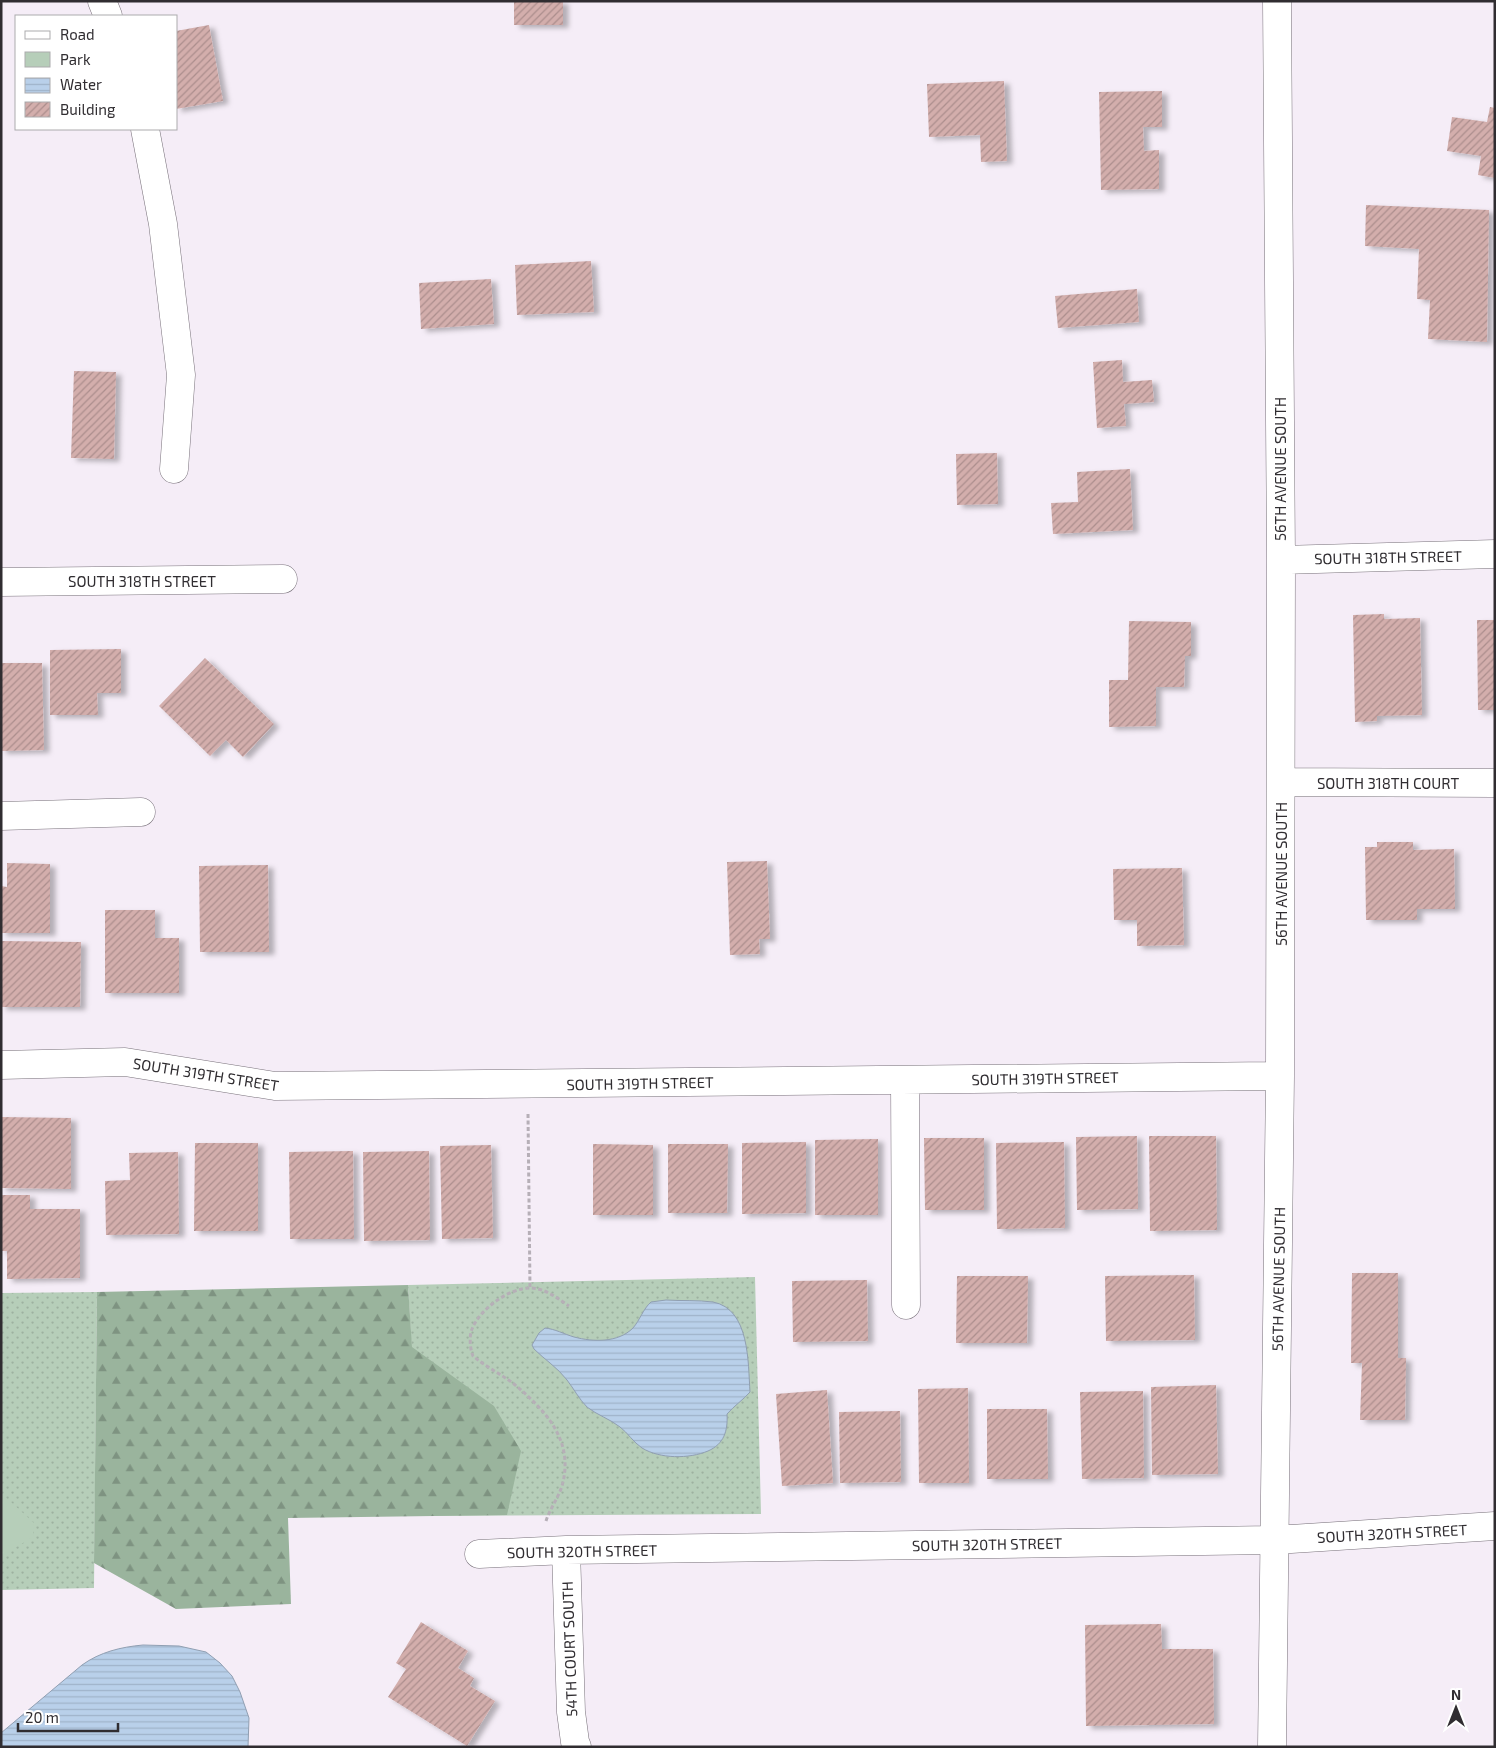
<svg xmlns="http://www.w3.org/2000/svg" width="1496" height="1748" viewBox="0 0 1496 1748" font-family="'Exo 2',sans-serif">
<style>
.green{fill:url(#green-dots)}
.forest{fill:url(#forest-firs)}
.pitch{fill:#b6ceb9}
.water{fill:url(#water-rules);stroke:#909fb2}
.building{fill:url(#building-hatch);filter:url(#shadow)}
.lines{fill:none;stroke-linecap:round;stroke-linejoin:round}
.minor-casing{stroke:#78717a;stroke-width:29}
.path{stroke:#b6afb7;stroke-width:3;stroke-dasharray:4 2.5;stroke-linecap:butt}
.minor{stroke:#fff;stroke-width:28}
.labels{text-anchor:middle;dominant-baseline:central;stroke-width:4.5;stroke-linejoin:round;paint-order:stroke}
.street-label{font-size:15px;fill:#302d31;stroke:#fff}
</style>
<defs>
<pattern id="green-dots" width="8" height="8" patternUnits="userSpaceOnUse" patternTransform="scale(1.25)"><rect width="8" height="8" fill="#b6ceb9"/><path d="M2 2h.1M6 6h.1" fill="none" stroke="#9db1a0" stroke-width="1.8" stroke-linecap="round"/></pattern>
<pattern id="forest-firs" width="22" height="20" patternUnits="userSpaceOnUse" patternTransform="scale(1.25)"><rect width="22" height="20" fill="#9ab49d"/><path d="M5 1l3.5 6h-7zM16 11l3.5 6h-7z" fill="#7e9381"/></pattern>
<pattern id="water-rules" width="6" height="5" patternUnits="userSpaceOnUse" patternTransform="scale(1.25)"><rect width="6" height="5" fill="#b9d0ea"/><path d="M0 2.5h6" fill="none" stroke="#9fb3c9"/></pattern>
<pattern id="building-hatch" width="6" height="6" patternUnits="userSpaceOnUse" patternTransform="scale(1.25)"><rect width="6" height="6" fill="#d3aeac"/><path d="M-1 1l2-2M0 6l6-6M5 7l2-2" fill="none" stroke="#ac8e8d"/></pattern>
<filter id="shadow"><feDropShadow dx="5.5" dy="3" stdDeviation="2.5" flood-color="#0004"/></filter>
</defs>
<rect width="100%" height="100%" fill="#f5edf7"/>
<!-- green -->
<path class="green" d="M 755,1277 L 761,1514 L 421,1516 L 408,1285 Z
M 97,1292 L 94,1588 L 1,1590 L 1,1293 Z"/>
<!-- forest -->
<path class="forest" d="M 408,1285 L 412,1347 L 494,1406 L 521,1451 L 507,1515 L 288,1518 L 291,1604 L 176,1609 L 94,1563 L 97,1292 Z"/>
<!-- pitch -->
<path class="pitch" d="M 1,1493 L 34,1523 L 33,1537 L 1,1556 Z"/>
<!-- water -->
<path class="water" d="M 666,1300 C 682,1301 698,1300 713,1302 C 750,1309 748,1363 750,1392 C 744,1399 734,1406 727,1414 C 728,1431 724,1444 708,1451 C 689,1459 660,1459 642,1448 C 633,1442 628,1433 620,1427 C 610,1419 597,1415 587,1407 C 579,1399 574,1389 567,1380 C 558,1368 544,1359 534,1349 L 532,1345 L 539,1333 L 545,1328 C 555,1329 564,1334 574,1337 C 593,1342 618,1343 633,1328 C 640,1320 643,1309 651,1302 Z
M 143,1645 L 179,1646 L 206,1652 L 220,1663 L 232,1676 L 240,1692 L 249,1718 L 248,1747 L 1,1747 L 1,1733 L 82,1665 C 100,1652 121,1647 143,1645 Z"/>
<!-- building -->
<path class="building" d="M 514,1 L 563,1 L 563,25 L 514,25 Z
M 209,25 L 223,101 L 176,109 L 176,31 Z
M 1004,81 L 1007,161 L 981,162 L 980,135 L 929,137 L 927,84 Z
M 1162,91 L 1162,127 L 1143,127 L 1144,151 L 1159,150 L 1159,189 L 1101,190 L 1099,92 Z
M 1490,107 L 1495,108 L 1495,178 L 1478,175 L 1481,156 L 1447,151 L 1452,117 L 1487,122 Z
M 1366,205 L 1489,210 L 1487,342 L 1428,339 L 1430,300 L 1417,299 L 1419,249 L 1365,246 Z
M 591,261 L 594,312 L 517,315 L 515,265 Z
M 491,279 L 494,324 L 421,329 L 419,283 Z
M 1137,289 L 1139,322 L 1058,328 L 1055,296 Z
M 1122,360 L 1123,382 L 1152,380 L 1154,402 L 1124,404 L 1126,426 L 1097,428 L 1093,362 Z
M 74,371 L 116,372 L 114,459 L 71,458 Z
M 997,453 L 998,504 L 957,505 L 956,454 Z
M 1130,469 L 1133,530 L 1053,534 L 1051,503 L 1078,502 L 1077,472 Z
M 1384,614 L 1384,619 L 1420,618 L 1422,715 L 1377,716 L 1377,721 L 1355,722 L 1353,615 Z
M 1477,620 L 1495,620 L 1495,710 L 1478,710 Z
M 1129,621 L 1191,622 L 1191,656 L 1185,656 L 1184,687 L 1156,687 L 1156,726 L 1109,727 L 1109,680 L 1128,680 Z
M 121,649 L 121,693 L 97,693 L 98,715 L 50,715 L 50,650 Z
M 205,658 L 274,724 L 243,757 L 226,740 L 210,756 L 159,706 Z
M 1,663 L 42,663 L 44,750 L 1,751 Z
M 1377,842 L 1413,842 L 1413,850 L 1454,849 L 1455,909 L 1417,909 L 1417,920 L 1366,920 L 1365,847 L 1377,847 Z
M 767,861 L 770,939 L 759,939 L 760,954 L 730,955 L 727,862 Z
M 7,863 L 50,864 L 50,933 L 1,933 L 1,886 L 7,887 Z
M 268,865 L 269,952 L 200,952 L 199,866 Z
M 1182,868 L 1184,945 L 1137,946 L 1137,920 L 1114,920 L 1113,869 Z
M 105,910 L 155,910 L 155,938 L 179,938 L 179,993 L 105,993 Z
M 1,941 L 81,942 L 80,1007 L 1,1007 Z
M 1,1117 L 71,1118 L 71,1189 L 1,1188 Z
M 1137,1136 L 1138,1209 L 1077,1210 L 1076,1137 Z
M 1149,1136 L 1216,1136 L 1217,1230 L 1150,1231 Z
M 924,1138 L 984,1138 L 984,1210 L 925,1210 Z
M 878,1139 L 878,1215 L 815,1215 L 815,1140 Z
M 806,1142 L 806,1213 L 742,1214 L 742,1143 Z
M 1064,1142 L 1065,1228 L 997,1229 L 996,1143 Z
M 195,1143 L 258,1143 L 258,1231 L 194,1231 Z
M 593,1144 L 653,1145 L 653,1215 L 593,1215 Z
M 668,1144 L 728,1144 L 727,1213 L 668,1213 Z
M 491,1145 L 493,1238 L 442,1239 L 440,1146 Z
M 353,1151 L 354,1239 L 290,1239 L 289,1152 Z
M 429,1151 L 430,1240 L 364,1241 L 363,1152 Z
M 178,1152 L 179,1234 L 106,1235 L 105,1181 L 130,1180 L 129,1153 Z
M 1,1195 L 30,1195 L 30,1209 L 80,1209 L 80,1278 L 7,1279 L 7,1251 L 1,1251 Z
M 1352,1273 L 1398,1273 L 1398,1358 L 1406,1358 L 1405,1420 L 1360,1420 L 1362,1363 L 1351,1363 Z
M 1194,1275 L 1195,1340 L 1106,1341 L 1105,1276 Z
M 957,1276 L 1028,1276 L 1027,1343 L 956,1343 Z
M 867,1280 L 868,1341 L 793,1342 L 792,1281 Z
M 1216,1385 L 1218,1474 L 1152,1475 L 1151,1387 Z
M 968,1388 L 969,1483 L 919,1483 L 918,1389 Z
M 827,1390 L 833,1483 L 782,1486 L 776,1394 Z
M 1143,1391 L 1144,1478 L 1082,1479 L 1080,1392 Z
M 987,1409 L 1047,1409 L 1048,1479 L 987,1479 Z
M 900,1411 L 901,1482 L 840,1483 L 839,1412 Z
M 421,1622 L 468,1651 L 458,1668 L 474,1678 L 470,1686 L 495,1701 L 467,1746 L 388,1697 L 406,1669 L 396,1663 Z
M 1161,1624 L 1162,1649 L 1213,1649 L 1214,1724 L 1086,1726 L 1085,1625 Z"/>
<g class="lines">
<!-- minor casing -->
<g class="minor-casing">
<path id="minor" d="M 102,1 L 108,16
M 145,129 L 163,224 L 181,375 L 174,469
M 1281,560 L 1495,554
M 1,582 L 283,579
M 1281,782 L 1495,783
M 1,816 L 141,812
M 1,1065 L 125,1062 L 275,1086 L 1280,1076
M 905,1080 L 906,1305
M 566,1550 L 571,1712 L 575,1742 L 577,1747
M 479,1554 L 566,1550 L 1275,1540 L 1495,1526
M 1272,1747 L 1280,1076 L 1281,560 L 1277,1"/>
</g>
<!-- path -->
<path class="path" d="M 528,1114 L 530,1288
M 546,1521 C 550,1508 560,1496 563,1482 C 573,1439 545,1410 514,1384 C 501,1374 486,1367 473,1356 C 470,1349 469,1336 472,1329 C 480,1309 509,1288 530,1288 C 545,1288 557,1298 569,1306"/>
<!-- minor -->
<use href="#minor" class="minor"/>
</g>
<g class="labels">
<!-- street labels -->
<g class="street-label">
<text transform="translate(1280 469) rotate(-90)">56TH AVENUE SOUTH</text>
<text transform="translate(1388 557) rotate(-1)">SOUTH 318TH STREET</text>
<text x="142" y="581">SOUTH 318TH STREET</text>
<text x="1388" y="783">SOUTH 318TH COURT</text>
<text transform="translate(1281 874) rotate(-90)">56TH AVENUE SOUTH</text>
<text transform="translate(206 1074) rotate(9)">SOUTH 319TH STREET</text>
<text transform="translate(1045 1078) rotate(-1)">SOUTH 319TH STREET</text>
<text transform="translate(640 1083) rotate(-1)">SOUTH 319TH STREET</text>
<text transform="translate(1278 1279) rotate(-89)">56TH AVENUE SOUTH</text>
<text transform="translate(1392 1533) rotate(-3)">SOUTH 320TH STREET</text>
<text transform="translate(987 1544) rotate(-1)">SOUTH 320TH STREET</text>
<text transform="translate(582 1551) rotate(-1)">SOUTH 320TH STREET</text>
<text transform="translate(569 1649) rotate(-92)">54TH COURT SOUTH</text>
</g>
</g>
<!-- border -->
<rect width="1496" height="1748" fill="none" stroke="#302d31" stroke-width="5"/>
<!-- legend -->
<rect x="15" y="15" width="162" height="115" fill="#ffffff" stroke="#acabad"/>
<rect x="25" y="31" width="25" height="8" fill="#ffffff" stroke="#acabad"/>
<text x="60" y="40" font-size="15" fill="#302d31">Road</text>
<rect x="25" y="52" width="25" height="15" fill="#b6ceb9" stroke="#acabad"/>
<text x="60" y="65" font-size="15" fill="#302d31">Park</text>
<rect x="25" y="78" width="25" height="15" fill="url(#water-rules)" stroke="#acabad"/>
<text x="60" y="90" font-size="15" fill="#302d31">Water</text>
<rect x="25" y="102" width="25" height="15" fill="url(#building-hatch)" stroke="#acabad"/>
<text x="60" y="115" font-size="15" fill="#302d31">Building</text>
<!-- north arrow -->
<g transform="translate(1456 1708)" stroke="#ffffff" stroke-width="4" paint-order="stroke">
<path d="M0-4L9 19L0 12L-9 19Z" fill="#302d31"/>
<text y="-8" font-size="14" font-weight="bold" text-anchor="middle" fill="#302d31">N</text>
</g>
<!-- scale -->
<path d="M18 1723v8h100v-8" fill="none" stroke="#302d31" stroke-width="2.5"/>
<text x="25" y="1723" font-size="15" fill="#302d31" stroke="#ffffff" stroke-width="4" paint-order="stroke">20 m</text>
</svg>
